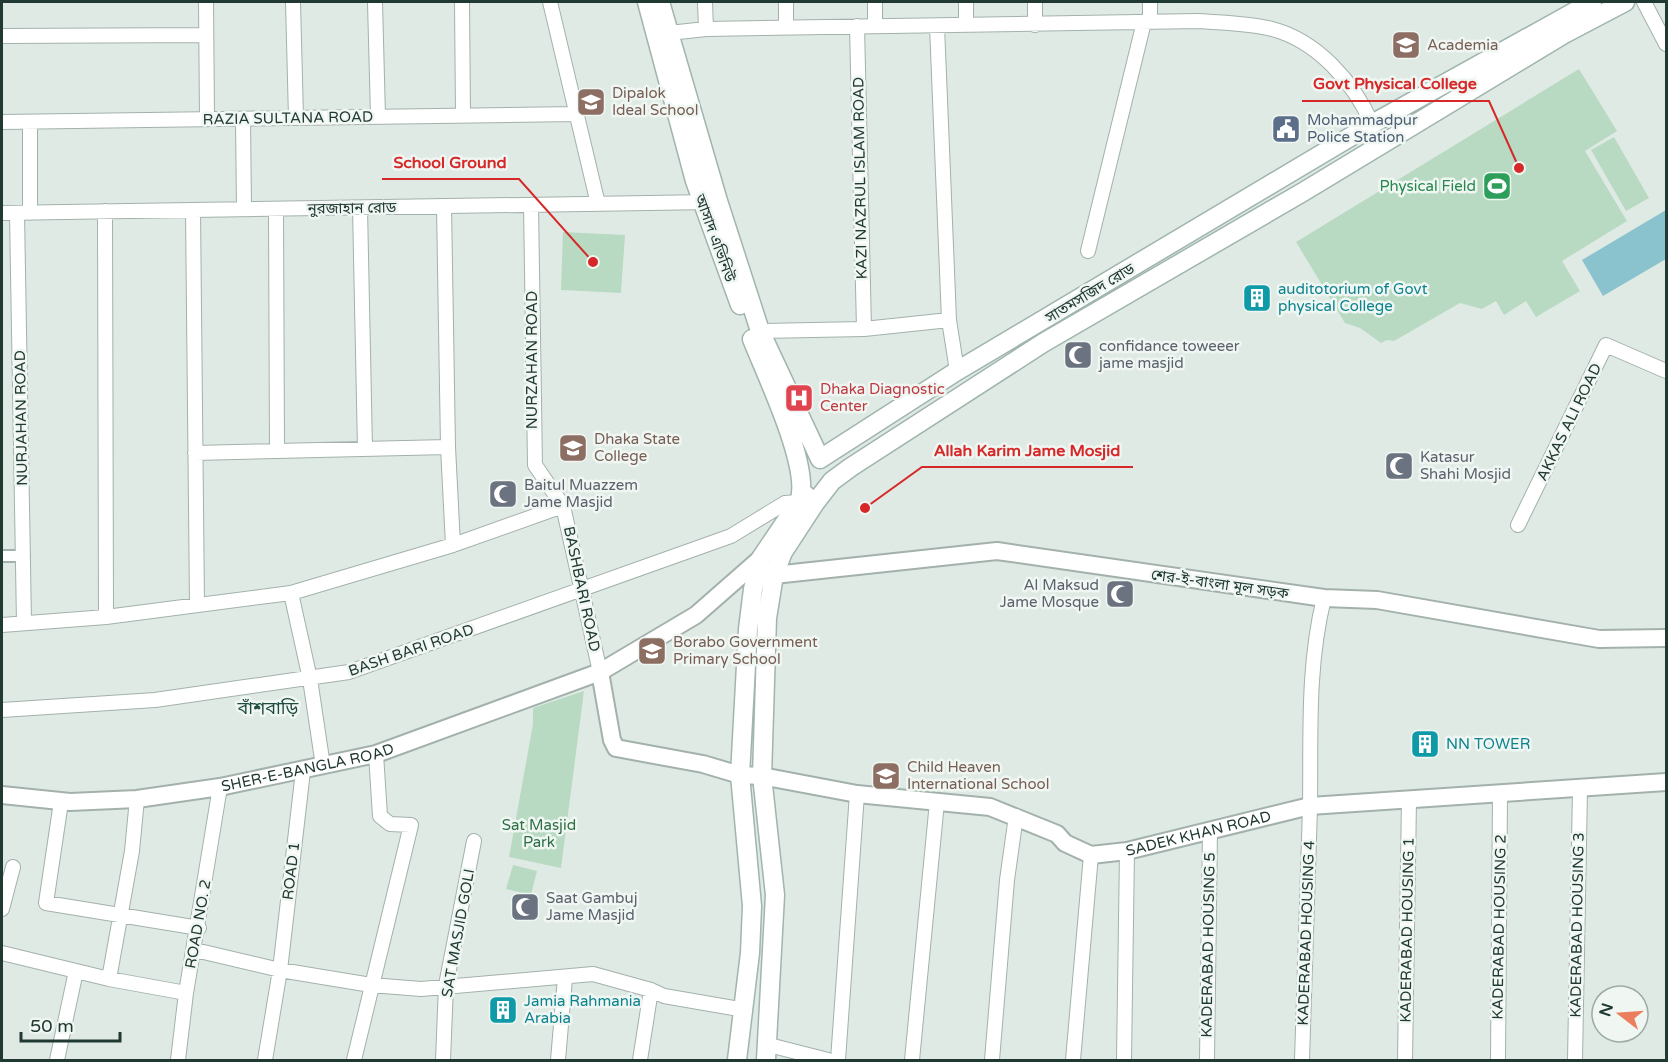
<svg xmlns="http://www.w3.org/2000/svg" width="1668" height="1062" viewBox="0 0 1668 1062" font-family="'Varela Round','Noto Sans Bengali',sans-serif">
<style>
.green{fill:#b9dac2}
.water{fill:#8ac3cd}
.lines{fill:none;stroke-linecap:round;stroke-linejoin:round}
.pedestrian-casing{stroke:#a3b1ac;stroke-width:14}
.minor-casing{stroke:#a3b1ac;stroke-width:16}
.tertiary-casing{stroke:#a3b1ac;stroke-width:20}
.secondary-casing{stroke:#9fb5ad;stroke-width:21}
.pedestrian{stroke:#fff;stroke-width:10}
.minor{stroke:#fff;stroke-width:14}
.tertiary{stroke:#fff;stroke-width:16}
.secondary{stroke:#fff;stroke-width:18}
.labels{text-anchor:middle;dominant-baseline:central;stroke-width:5;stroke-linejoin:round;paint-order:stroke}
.education-label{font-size:15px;fill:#785e54;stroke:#f0f7f3;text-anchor:start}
.street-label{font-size:15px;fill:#213933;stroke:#f0f7f3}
.service-label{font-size:15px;fill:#4e5e75;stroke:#f0f7f3;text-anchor:start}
.leisure-label{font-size:15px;fill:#27864d;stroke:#f0f7f3;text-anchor:end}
.culture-label{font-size:15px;fill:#0d838f;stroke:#f0f7f3;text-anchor:start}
.worship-label{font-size:15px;fill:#5b616d;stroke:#f0f7f3;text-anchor:start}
.health-label{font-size:15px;fill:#be3a42;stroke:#f0f7f3;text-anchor:start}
.park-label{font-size:15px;fill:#2e6e46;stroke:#f0f7f3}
.quarter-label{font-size:18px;fill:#1f4a3f;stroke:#f0f7f3}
.leader{fill:none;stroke:#d62828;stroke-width:2}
.callout-dot{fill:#d62828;stroke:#f0f7f3;stroke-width:2}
.callout-label{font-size:16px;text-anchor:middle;font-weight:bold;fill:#d62828;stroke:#f0f7f3;stroke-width:5;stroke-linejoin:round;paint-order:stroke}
</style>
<rect width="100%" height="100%" fill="#e0eae5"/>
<!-- green -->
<path class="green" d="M 1579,69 L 1617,131 L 1585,151 L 1627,221 L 1562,261 L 1580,291 L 1536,317 L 1526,301 L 1504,315 L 1496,301 L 1482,309 L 1460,303 L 1394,341 L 1387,340 L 1381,343 L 1360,328 L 1345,323 L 1296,242 Z
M 1614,137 L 1649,198 L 1626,211 L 1591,150 Z
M 563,232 L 625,235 L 621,293 L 561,290 Z
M 584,691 L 561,868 L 509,857 L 533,724 L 533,708 Z
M 513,865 L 537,871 L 531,895 L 506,889 Z"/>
<!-- water -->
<path class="water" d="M 1666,210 L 1666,259 L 1603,296 L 1582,260 Z"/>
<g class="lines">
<!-- pedestrian casing -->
<g class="pedestrian-casing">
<path id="pedestrian" d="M 2,556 L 24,556"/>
</g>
<!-- minor casing -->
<g class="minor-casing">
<path id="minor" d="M 206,2 L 207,119
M 293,2 L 296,118
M 375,2 L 378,117
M 462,2 L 463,115
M 550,2 L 598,204
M 705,2 L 706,29
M 786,2 L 786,27
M 875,2 L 875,25
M 1150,2 L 1150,22
M 1644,2 L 1666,44
M 966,25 L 966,2
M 1035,25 L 1035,2
M 857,26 L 864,329
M 937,26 L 949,320 L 957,371
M 660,34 L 706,29 L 1199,21 C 1223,23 1248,23 1272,29 C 1318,41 1354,83 1372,124
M 2,36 L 206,35
M 243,119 L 244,209
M 2,122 L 575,114
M 30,122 L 30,213
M 531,205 L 535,465 L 563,506 L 600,672
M 444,206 L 448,447 L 453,545
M 360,208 L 365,449
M 276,209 L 277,451
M 193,210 L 197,605
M 105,211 L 106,617
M 2,213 L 710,202
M 17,213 L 24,623
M 1088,251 L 1144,22
M 760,331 L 864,329 L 949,320
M 195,453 L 448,447
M 1518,525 L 1606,345 L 1666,371
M 291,593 L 310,679 L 323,766
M 2,625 L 106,617 L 291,593 L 453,545 L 563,506
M 2,710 L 155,700 L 349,672 L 731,536 L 785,503 L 799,502
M 61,802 L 46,903 L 199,928
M 2,909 L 13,867
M 195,950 L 280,970 L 371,985 L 421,989 L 593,974 L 651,990 L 664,996 L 745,1010
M 2,953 L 109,979 L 186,993
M 109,979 L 132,851 L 137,799
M 769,1045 L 828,1060
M 57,1060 L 76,971
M 178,1060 L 186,993 L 220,787
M 265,1060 L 280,970 L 303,771
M 354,1060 L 411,825 L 390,824 L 380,816 L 376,754
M 443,1060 L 446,985 L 474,841
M 558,1060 L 565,978
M 640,1060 L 651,990
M 838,1060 L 857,794
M 912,1060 L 937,802
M 992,1060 L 1007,880 L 1016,816
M 1073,1060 L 1091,855
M 1124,1060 L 1127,851
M 1207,1060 L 1210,830
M 1302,1060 C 1305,976 1308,891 1310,806 C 1311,735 1307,667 1324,598
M 1405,1060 L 1409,799
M 1498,1060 L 1500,794
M 1575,1060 L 1580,789"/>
</g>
<!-- tertiary casing -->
<g class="tertiary-casing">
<g id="tertiary">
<path d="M 774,575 L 997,551 L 1324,598 L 1377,600 L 1599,639 L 1666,638"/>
<path id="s1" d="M 600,672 L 612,740 L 616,748 L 703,764 L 740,775 L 762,776 L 857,794 L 990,807 L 1057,834 L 1065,843 L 1091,855 L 1127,851 L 1310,806 L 1666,782"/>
<path id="s2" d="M 2,795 L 70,802 L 137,799 L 220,787 L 376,754 L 600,672 L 696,615 L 761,558"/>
</g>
</g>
<!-- secondary casing -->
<g class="secondary-casing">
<path id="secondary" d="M 647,2 L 695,181 L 740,305
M 660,2 L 718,201 L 760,331 L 820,459 L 957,371 L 1372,124 L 1592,2
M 802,492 L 815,503 L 832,481 L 851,467 L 1043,343 L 1303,192 L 1564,34 L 1625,2
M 737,1060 L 750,953 L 752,906 L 740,775 L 748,629 L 753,589 L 761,558 L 799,502 C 812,469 766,375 752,339
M 766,1060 L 775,895 L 762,776 L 767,618 L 774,575 L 783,552 L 815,503"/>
</g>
<!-- pedestrian -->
<use href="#pedestrian" class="pedestrian"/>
<!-- minor -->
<use href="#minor" class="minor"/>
<!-- tertiary -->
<use href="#tertiary" class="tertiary"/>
<!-- secondary -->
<use href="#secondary" class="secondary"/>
</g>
<!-- icons -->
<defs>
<g id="school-square" transform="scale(1.5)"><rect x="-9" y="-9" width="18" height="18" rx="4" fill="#8d6e63" stroke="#f0f7f3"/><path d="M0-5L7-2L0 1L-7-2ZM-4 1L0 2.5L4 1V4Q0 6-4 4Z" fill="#fff"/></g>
<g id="civic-square" transform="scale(1.5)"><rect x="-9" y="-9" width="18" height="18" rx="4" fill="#5c6f8a" stroke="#f0f7f3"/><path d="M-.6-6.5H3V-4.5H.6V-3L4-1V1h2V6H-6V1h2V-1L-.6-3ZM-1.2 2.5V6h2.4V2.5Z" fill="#fff"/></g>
<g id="stadium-square" transform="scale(1.5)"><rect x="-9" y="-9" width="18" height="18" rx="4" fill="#2e9e5b" stroke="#f0f7f3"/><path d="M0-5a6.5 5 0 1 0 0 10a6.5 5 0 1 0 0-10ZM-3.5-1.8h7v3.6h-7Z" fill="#fff"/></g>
<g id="building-square" transform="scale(1.5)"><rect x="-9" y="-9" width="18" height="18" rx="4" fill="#0f9aa8" stroke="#f0f7f3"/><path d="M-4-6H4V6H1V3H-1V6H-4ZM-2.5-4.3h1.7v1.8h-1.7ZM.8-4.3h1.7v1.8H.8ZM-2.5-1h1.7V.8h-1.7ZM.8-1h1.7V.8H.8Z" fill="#fff"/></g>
<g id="mosque-square" transform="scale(1.5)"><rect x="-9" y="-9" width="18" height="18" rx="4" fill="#6b7280" stroke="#f0f7f3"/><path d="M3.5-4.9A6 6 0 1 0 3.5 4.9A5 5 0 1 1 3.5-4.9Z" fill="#fff"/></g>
<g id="hospital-square" transform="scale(1.5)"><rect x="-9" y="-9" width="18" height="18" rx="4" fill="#e0444e" stroke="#f0f7f3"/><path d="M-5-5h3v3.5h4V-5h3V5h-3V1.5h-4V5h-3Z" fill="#fff"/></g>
<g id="university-square" transform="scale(1.5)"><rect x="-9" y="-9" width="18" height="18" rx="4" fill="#8d6e63" stroke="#f0f7f3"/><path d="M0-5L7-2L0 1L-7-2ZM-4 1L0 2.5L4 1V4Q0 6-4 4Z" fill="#fff"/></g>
</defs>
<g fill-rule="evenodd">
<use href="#school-square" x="1406" y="45"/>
<use href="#school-square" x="591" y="102"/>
<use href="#civic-square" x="1286" y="129"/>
<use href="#stadium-square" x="1497" y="186"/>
<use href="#building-square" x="1257" y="298"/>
<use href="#mosque-square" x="1078" y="355"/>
<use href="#hospital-square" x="799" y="398"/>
<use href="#university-square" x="573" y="448"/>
<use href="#mosque-square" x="1399" y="466"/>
<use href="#mosque-square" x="503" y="494"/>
<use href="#mosque-square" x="1120" y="594"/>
<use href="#school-square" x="652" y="651"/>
<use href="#building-square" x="1425" y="744"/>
<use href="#school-square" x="886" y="776"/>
<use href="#mosque-square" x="525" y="907"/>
<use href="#building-square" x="503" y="1010"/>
</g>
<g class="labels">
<!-- education labels -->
<g class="education-label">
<text x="1427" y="45">Academia</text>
<text x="612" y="93">Dipalok<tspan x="612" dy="17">Ideal School</tspan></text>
<text x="594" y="439">Dhaka State<tspan x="594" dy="17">College</tspan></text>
<text x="673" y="642">Borabo Government<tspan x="673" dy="17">Primary School</tspan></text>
<text x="907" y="767">Child Heaven<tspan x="907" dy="17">International School</tspan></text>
</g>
<!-- street labels -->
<g class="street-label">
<text transform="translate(288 118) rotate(-1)">RAZIA SULTANA ROAD</text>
<text transform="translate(860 178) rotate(-91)">KAZI NAZRUL ISLAM ROAD</text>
<text transform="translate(352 208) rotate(-1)">নুরজাহান রোড</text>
<text transform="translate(715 238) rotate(70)">আসাদ এভিনিউ</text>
<text transform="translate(1090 293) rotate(-31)">সাতমসজিদ রোড</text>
<text transform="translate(532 360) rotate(-90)">NURZAHAN ROAD</text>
<text transform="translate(21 418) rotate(-91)">NURJAHAN ROAD</text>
<text transform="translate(1569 422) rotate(-64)">AKKAS ALI ROAD</text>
<text transform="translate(1220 584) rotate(8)">শের-ই-বাংলা মূল সড়ক</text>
<text transform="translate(582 589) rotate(78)">BASHBARI ROAD</text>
<text transform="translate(411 650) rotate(-19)">BASH BARI ROAD</text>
<text stroke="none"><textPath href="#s2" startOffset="309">SHER-E-BANGLA ROAD</textPath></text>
<text stroke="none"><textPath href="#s1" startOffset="680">SADEK KHAN ROAD</textPath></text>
<text transform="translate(291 871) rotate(-83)">ROAD 1</text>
<text transform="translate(198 924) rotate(-80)">ROAD NO. 2</text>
<text transform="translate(1577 925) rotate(-89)">KADERABAD HOUSING 3</text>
<text transform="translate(1499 927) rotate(-89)">KADERABAD HOUSING 2</text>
<text transform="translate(1407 930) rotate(-89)">KADERABAD HOUSING 1</text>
<text transform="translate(458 933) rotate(-80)">SAT MASJID GOLI</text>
<text transform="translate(1306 933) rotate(-88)">KADERABAD HOUSING 4</text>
<text transform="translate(1208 945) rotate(-89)">KADERABAD HOUSING 5</text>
</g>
<!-- service labels -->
<g class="service-label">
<text x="1307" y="120">Mohammadpur<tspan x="1307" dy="17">Police Station</tspan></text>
</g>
<!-- leisure labels -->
<g class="leisure-label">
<text x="1476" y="186">Physical Field</text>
</g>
<!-- culture labels -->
<g class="culture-label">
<text x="1278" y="289">auditotorium of Govt<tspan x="1278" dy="17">physical College</tspan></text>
<text x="1446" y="744">NN TOWER</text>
<text x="524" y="1001">Jamia Rahmania<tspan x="524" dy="17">Arabia</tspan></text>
</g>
<!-- worship labels -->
<g class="worship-label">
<text x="1099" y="346">confidance toweeer<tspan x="1099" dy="17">jame masjid</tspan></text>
<text x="1420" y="457">Katasur<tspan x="1420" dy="17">Shahi Mosjid</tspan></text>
<text x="524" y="485">Baitul Muazzem<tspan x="524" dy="17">Jame Masjid</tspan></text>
<text x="1099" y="585" text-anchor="end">Al Maksud<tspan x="1099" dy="17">Jame Mosque</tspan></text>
<text x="546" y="898">Saat Gambuj<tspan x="546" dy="17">Jame Masjid</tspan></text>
</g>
<!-- health labels -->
<g class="health-label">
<text x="820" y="389">Dhaka Diagnostic<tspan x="820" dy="17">Center</tspan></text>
</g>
<!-- park labels -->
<g class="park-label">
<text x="539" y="825">Sat Masjid<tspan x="539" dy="17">Park</tspan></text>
</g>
<!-- quarter labels -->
<g class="quarter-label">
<text x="268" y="708">বাঁশবাড়ি</text>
</g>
</g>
<!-- callouts -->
<path class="leader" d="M1519 168L1489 101H1302M593 262L519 179H382M865 508L922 467H1133"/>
<g class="callout-dot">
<circle cx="1519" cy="168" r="6"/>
<circle cx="593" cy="262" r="6"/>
<circle cx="865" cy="508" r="6"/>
</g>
<g class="callout-label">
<text x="1395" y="89">Govt Physical College</text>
<text x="450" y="168">School Ground</text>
<text x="1027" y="456">Allah Karim Jame Mosjid</text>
</g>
<!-- border -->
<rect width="1668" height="1062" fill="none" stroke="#213933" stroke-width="6"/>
<!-- north arrow -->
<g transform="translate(1620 1014) rotate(287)"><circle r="28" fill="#f0f7f3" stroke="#9daba6" stroke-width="1.5"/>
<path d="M0-4.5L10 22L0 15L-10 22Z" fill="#eb7f5d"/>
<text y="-9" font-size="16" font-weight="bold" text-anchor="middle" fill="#213933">N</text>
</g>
<!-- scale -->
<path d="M21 1032v9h99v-9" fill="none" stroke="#213933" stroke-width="3"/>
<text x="30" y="1032" font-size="18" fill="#213933" stroke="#f0f7f3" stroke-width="4.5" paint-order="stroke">50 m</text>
</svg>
